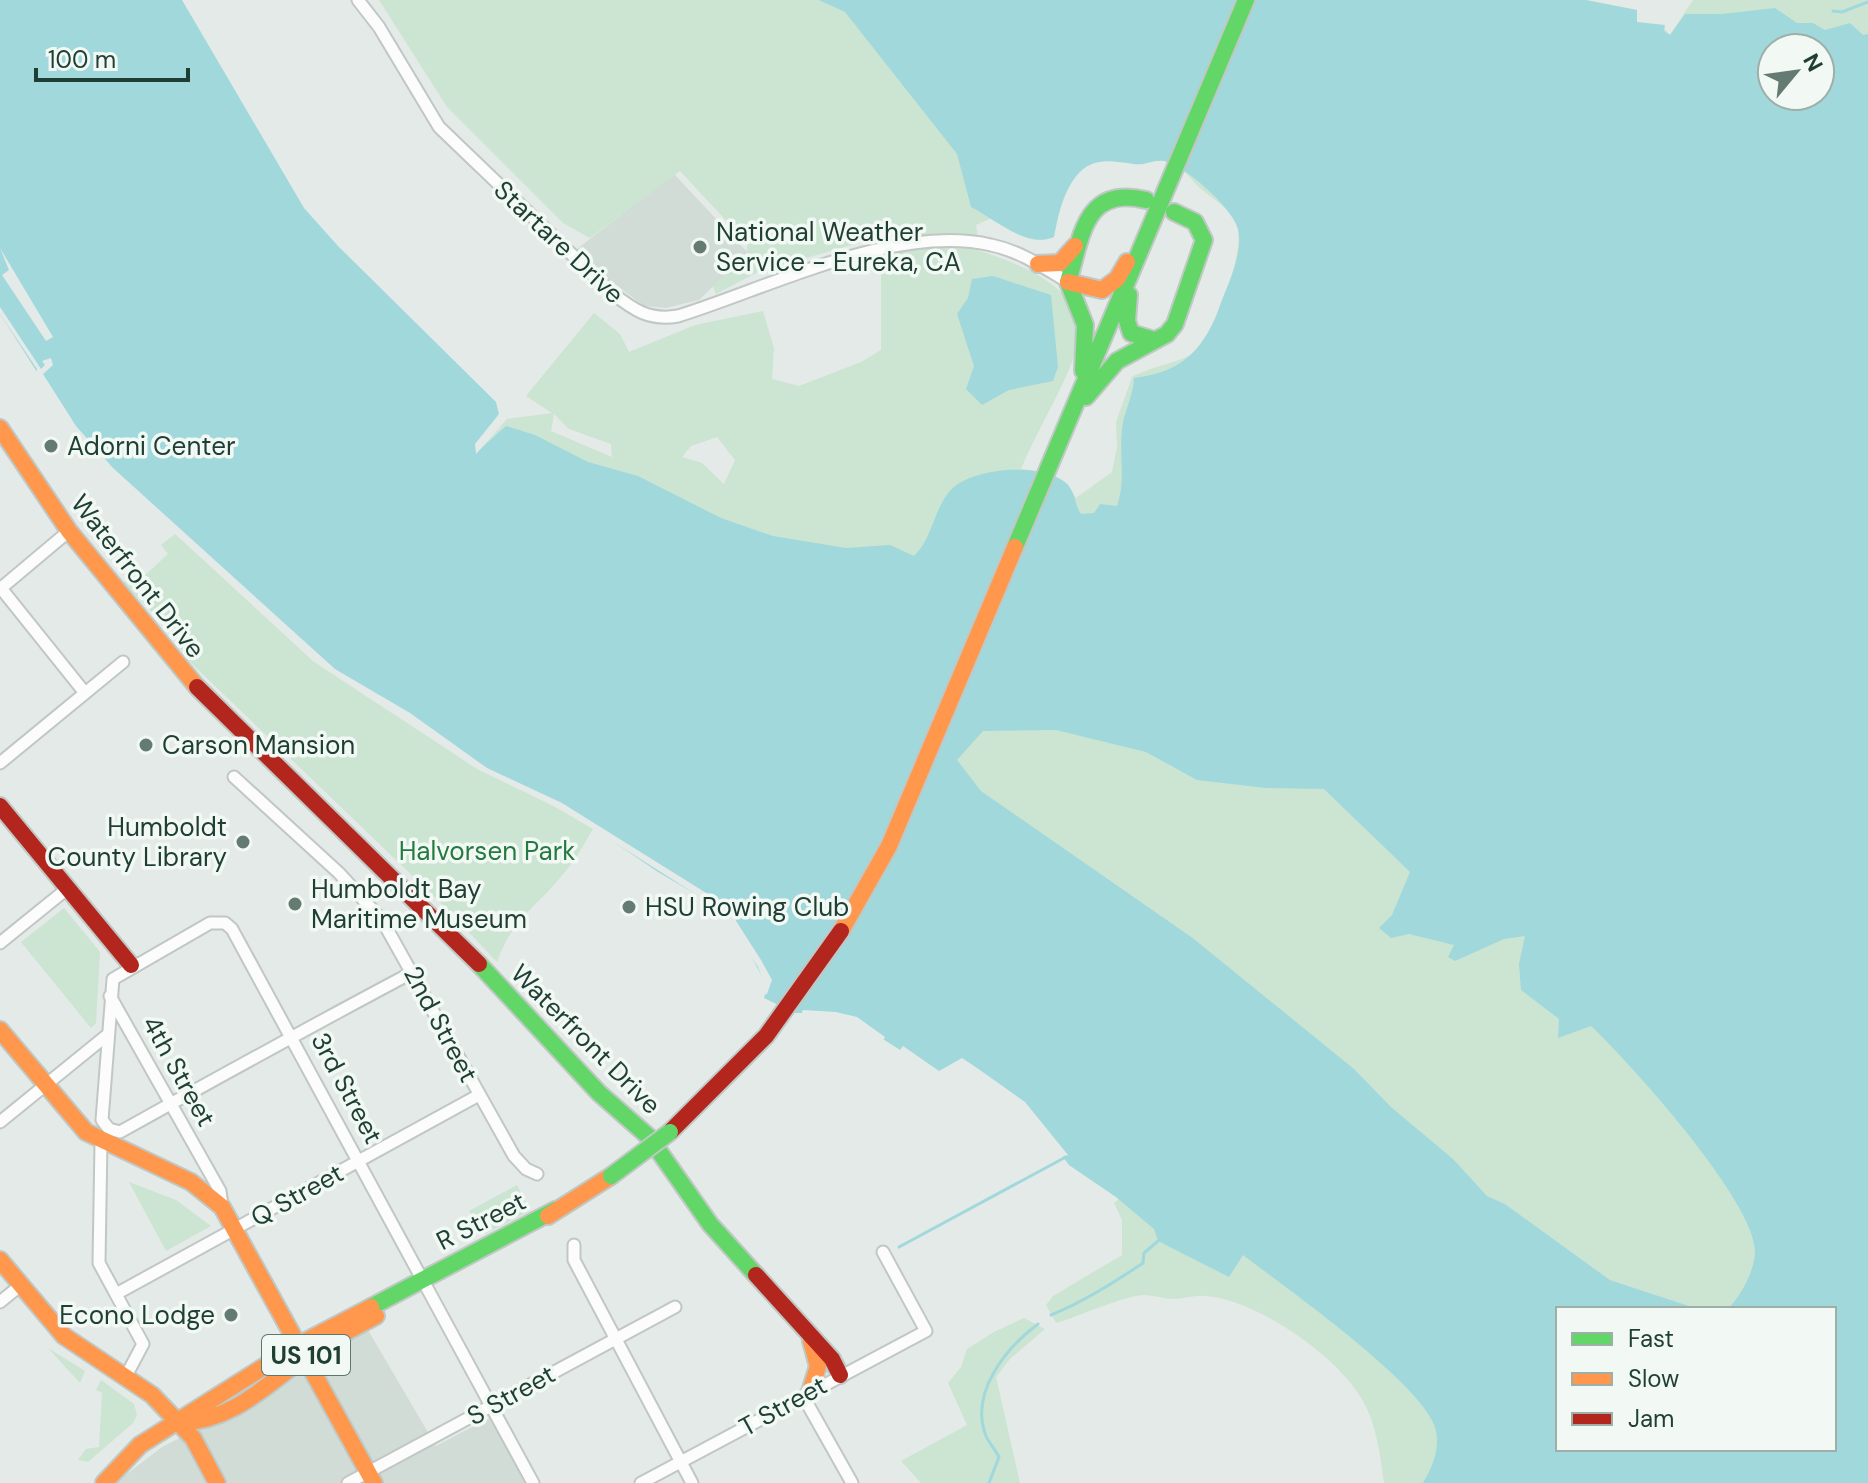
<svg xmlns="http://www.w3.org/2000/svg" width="1868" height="1483" viewBox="0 0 1868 1483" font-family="'DM Sans',sans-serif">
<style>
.built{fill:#d1dcd6}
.green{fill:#cce4d2;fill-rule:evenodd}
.water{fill:#a1d8dc;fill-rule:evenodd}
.pier{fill:#e4eae7}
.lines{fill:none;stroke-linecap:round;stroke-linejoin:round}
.stream{stroke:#a1d8dc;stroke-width:3}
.street-casing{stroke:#c1c7c4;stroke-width:15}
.fast-casing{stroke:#bfc8c4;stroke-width:20}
.slow-casing{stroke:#bfc8c4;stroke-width:20}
.jam-casing{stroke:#bfc8c4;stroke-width:20}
.street{stroke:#fbfcfb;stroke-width:11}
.fast{stroke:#63d668;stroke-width:16}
.slow{stroke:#ff974d;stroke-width:16}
.jam{stroke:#b3261e;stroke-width:16}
.fast-bridge-casing{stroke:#bfc8c4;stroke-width:20;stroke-linecap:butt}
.fast-bridge{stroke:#63d668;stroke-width:16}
.poi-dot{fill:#647b73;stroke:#f2f9f5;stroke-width:3}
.labels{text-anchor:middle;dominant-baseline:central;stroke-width:7;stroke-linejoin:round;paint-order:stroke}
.shield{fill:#f2f9f5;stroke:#5e776e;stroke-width:2}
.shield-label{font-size:24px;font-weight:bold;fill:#1f3f34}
.poi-label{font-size:26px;fill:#1f3f34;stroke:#f2f9f5;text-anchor:start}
.street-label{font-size:26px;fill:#1f3f34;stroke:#f2f9f5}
.park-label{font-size:26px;fill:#267a40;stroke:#f2f9f5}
</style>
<rect width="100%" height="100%" fill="#e4eae7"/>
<!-- built -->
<path class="built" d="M 674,174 L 748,253 L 699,300 L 666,308 L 644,306 L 603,275 L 577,249 Z
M 365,1325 L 436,1446 L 491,1417 L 527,1483 L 115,1483 L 162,1447 L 264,1395 Z"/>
<!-- green -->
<path class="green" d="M 379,0 L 1039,0 L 1325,247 L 1834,1309 L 1692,1307 L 1610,1280 L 1505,1204 L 1487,1196 L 948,782 L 922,592 L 479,450 L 507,419 L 552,413 L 526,396 L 594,313 L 620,334 L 629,352 L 695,325 L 763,311 L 774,348 L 772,379 L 799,386 L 861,362 L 881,350 L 881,268 L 865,241 L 758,272 L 716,294 L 713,286 L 747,253 L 747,243 L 680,171 L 590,238 L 563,223 L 447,107 ZM 1159,160 C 1176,163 1184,170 1194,182 C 1208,198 1229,204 1237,226 C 1246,250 1215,328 1200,349 C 1191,360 1148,367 1132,377 L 1116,422 L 1117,447 L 1112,472 L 1076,498 C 1065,478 1043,470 1021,469 C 1067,361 1140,302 980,251 L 976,225 L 992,218 C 1011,230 1032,247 1054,237 C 1059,211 1069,164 1102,161 C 1123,160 1139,165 1159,160 ZM 554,414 L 569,429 L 611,444 L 612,457 L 551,431 ZM 717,437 L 735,460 L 724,484 L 702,463 L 682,457 L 691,446 Z
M 1541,0 L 1588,0 L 1637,10 L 1637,23 L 1664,28 L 1670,35 L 1693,0 L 1868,0 L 1868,139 L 1820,96 L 1820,48 L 1772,48 L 1772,91 Z
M 179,531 L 313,661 L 386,709 L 593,829 C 584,844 576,859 565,872 C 538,906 512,918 497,962 L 446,908 L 188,660 L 164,624 L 123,583 L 133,575 L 139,581 L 168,554 L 161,545 Z
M 64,908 L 100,952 L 96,1023 L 91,1028 L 21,942 Z
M 817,971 L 980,1060 L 1143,1188 L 1237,1248 L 1250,1248 L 1466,1387 L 1512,1434 L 1539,1443 L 1579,1483 L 1384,1483 C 1380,1455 1377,1426 1363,1401 C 1339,1357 1255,1298 1204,1296 C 1194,1295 1184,1299 1174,1299 C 1164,1299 1154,1295 1144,1295 C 1119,1297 1081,1316 1056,1323 L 1046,1305 L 1053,1296 L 1122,1255 L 1122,1220 L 1114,1203 L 1119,1199 L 1069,1165 L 1063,1157 L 1068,1155 L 1065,1148 L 1025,1102 L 962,1059 L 940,1071 L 903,1046 L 900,1050 C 884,1039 874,1025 855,1017 C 834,1008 811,1014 792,1005 Z
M 129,1182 L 176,1200 L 211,1226 L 166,1251 Z
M 517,1185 L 530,1211 L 485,1234 L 469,1211 Z
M 1024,1318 L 1045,1329 L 1010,1359 L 996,1377 L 1020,1483 L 921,1483 L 901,1461 L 967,1425 L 948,1383 L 961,1367 L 967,1349 L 994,1332 Z
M 48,1348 L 85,1371 L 80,1383 Z
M 101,1380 L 134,1404 L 137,1415 L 133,1423 L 88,1462 L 78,1460 L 86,1449 L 99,1447 L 102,1393 L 96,1390 Z"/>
<!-- water -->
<path class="water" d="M 0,0 L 187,0 L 312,212 L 501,405 L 497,421 L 476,443 L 479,450 L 506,426 L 535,435 L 588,462 L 638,476 L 721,518 L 773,536 L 846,548 L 890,545 L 914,556 C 932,539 933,512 949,492 C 969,467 1040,462 1065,482 C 1076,491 1074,504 1081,514 L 1094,513 L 1100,504 L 1117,506 C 1126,480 1119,456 1122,429 C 1124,411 1133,397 1134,378 C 1179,373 1202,352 1218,311 C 1226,287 1244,255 1238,229 C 1233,208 1184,165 1164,161 C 1154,159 1144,166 1134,164 C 1115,162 1098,157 1082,170 C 1064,186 1058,215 1054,237 C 1027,249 995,219 971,207 L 957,154 L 845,12 L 819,0 L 1585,0 L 1637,10 L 1637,22 L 1665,25 L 1664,31 L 1670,35 L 1685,14 L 1722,14 L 1775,8 L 1797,23 L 1813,23 L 1825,30 L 1850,23 L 1863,35 L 1868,34 L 1868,1483 L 1423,1483 C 1432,1467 1440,1450 1436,1431 C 1429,1388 1282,1285 1243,1255 L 1229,1277 L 1158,1241 L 1154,1229 L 1116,1197 L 1069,1165 L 1024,1104 L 958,1061 L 939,1074 L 857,1023 L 815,1013 L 795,1013 L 764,998 L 767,986 L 734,924 L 721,909 L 658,872 L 561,806 L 523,790 L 333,674 L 78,436 L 0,314 ZM 1772,48 L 1820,48 L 1820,96 L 1772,96 ZM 1056,730 L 1146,752 L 1197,780 L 1266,788 L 1324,789 L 1410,872 L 1392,915 L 1379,928 L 1391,938 L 1409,934 L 1454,945 L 1448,957 L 1455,961 L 1504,939 L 1525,936 L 1519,964 L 1521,990 L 1559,1019 L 1558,1038 L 1591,1026 C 1629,1062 1759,1205 1755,1254 C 1753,1274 1741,1295 1728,1309 L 1834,1309 L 1834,1449 L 1558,1449 L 1558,1309 L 1712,1309 L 1692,1307 L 1610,1280 L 1505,1204 L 1487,1196 L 1453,1159 L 1391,1107 L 1354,1069 L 1194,939 L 981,791 L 957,760 L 983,731 Z
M 993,276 L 1051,295 L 1058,367 L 1053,381 L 1009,390 L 982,405 L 966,389 L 974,366 L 957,314 L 968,298 L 972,279 Z"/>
<!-- pier -->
<path class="pier" d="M 182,0 L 192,0 L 315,210 L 504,402 L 501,423 L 481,443 L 503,424 L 476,454 L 475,444 L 499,414 L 496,402 L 338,246 L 304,208 Z
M 0,248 L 53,337 L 46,341 L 2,275 L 9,270 Z
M 0,307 L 41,369 L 45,365 L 42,361 L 51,358 L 53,365 L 43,374 L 76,426 L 113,468 L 335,669 L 410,713 L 487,768 L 562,803 L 711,896 L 729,910 L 761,960 L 772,980 L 767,994 L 763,995 L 764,983 L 758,967 L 719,909 L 568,813 L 477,769 L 313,661 L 123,486 L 125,483 L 78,436 L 36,374 L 37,369 L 0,314 Z
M 803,1010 L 836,1012 L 857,1017 L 885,1037 L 883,1041 L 856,1025 L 835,1018 L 801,1015 Z
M 903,1046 L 939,1071 L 962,1058 L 977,1068 L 1025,1102 L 1068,1155 L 1060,1157 L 1021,1107 L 962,1065 L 938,1078 L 900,1050 Z"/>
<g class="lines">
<!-- stream -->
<path class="stream" d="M 1833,11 L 1842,12 L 1868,2
M 899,1247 L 1064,1158
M 1051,1315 C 1085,1301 1113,1283 1143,1263 L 1144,1253 L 1158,1241
M 989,1483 L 999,1457 C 995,1449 989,1443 986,1436 C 969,1393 1006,1348 1038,1324"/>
<!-- street casing -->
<g class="street-casing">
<path id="street" d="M 358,0 L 379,27 L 439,127 L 612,293 C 634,310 649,321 678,316 C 768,288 896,223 991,245 C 1020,251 1043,267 1068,282
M 0,587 L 85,693
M 0,589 L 69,531
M 0,763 L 123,662
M 234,777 L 339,873 L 382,920 L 514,1156 L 526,1169 L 537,1174
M 0,943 L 68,888
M 413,972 C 315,1024 217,1078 120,1132 L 109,1129 L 102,1120 L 113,979 L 210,923 L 225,923 L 232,929 L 422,1279
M 110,996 L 220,1191 L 222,1205
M 0,1122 L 106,1036
M 101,1142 L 99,1263 L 143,1344 L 126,1376
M 574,1245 L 574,1260 L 692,1483
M 427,1288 L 533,1483
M 116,1294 L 479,1095
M 0,1302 L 21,1285
M 803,1396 L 852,1483
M 348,1483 L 675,1307
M 641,1483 L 926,1331 L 883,1252"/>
</g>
<!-- fast casing -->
<g class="fast-casing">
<path id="fast" d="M 1068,282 L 1085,325 L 1083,371
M 1068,282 C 1082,236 1084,185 1146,200
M 1129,295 L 1127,321 L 1131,333 L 1154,340
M 1086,397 L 1117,361 L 1167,334 L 1175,324 L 1204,240 L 1195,222 L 1174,212
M 1015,547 L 1246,0
M 479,964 L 599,1093 L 649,1137 L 710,1224 L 756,1275
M 371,1307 L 555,1210"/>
</g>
<!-- slow casing -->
<g class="slow-casing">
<path id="slow" d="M 1038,264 L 1060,263 L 1075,246
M 1068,282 L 1102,290 L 1117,279 L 1127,262
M 0,428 L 69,531 L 197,687
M 841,931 L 889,846 L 1015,547
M 0,1030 L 86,1132 L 191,1182 L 222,1207 L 374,1483
M 548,1216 L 611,1176
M 0,1260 L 64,1336 L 152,1395 L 193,1438 L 217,1483
M 810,1392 L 818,1366 L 811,1341
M 179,1423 C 232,1421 264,1387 305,1357 C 327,1341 352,1329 376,1316
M 104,1483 L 140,1445 L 300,1344 L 371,1307"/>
</g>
<!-- jam casing -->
<g class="jam-casing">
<path id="jam" d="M 197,687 L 479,964
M 0,806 L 131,965
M 670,1132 L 766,1036 L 841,931
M 756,1275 L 832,1359 L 840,1375"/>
</g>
<!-- street -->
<use href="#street" class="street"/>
<!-- fast -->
<use href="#fast" class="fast"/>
<!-- slow -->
<use href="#slow" class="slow"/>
<!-- jam -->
<use href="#jam" class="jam"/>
<!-- fast-bridge casing -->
<g class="fast-bridge-casing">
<path id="fast-bridge" d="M 611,1176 L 670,1132"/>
</g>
<!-- fast-bridge -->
<use href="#fast-bridge" class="fast-bridge"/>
</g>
<!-- markers -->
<g class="poi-dot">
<circle cx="700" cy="247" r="8"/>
<circle cx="51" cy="446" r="8"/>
<circle cx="146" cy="745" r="8"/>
<circle cx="243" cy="842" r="8"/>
<circle cx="295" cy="904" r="8"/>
<circle cx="629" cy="907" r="8"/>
<circle cx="231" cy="1315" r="8"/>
</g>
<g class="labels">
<!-- shield labels -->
<rect class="shield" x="262" y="1335" width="88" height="40" rx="6"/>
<g class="shield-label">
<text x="306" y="1355">US 101</text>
</g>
<!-- poi labels -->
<g class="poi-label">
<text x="716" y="232">National Weather<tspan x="716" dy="30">Service - Eureka, CA</tspan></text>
<text x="67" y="446">Adorni Center</text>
<text x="162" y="745">Carson Mansion</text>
<text x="227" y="827" text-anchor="end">Humboldt<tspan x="227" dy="30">County Library</tspan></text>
<text x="311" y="889">Humboldt Bay<tspan x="311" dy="30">Maritime Museum</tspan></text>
<text x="645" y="907">HSU Rowing Club</text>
<text x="215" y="1315" text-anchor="end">Econo Lodge</text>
</g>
<!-- street labels -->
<g class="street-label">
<text transform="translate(559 242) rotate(43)">Startare Drive</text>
<text transform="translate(138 576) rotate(52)">Waterfront Drive</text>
<text transform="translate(441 1024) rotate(62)">2nd Street</text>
<text transform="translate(586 1039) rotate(45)">Waterfront Drive</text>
<text transform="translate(179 1071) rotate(61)">4th Street</text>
<text transform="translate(347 1088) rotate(62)">3rd Street</text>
<text transform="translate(297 1195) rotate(-29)">Q Street</text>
<text transform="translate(481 1221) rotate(-27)">R Street</text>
<text transform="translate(511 1395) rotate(-29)">S Street</text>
<text transform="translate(783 1406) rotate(-29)">T Street</text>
</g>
<!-- park labels -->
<g class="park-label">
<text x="487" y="851">Halvorsen Park</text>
</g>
</g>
<!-- legend -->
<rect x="1556" y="1307" width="280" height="144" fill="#f2f9f5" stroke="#9eafa8" stroke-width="2"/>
<rect x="1572" y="1333" width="40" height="12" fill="#63d668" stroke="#9eafa8" stroke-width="2"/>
<text x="1628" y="1347" font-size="24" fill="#1f3f34">Fast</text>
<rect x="1572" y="1373" width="40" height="12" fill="#ff974d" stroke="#9eafa8" stroke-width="2"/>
<text x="1628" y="1387" font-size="24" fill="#1f3f34">Slow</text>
<rect x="1572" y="1413" width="40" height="12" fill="#b3261e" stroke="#9eafa8" stroke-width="2"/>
<text x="1628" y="1427" font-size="24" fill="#1f3f34">Jam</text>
<!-- north arrow -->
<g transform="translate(1796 72) rotate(61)"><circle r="38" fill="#f2f9f5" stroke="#9eafa8" stroke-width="2"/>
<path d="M0-6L14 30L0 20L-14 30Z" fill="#647b73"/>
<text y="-12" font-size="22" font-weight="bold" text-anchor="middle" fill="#1f3f34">N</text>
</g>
<!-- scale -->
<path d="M36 68v12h152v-12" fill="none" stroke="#1f3f34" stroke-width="4"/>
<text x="48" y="68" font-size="24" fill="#1f3f34" stroke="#f2f9f5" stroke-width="6" paint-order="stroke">100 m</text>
</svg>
